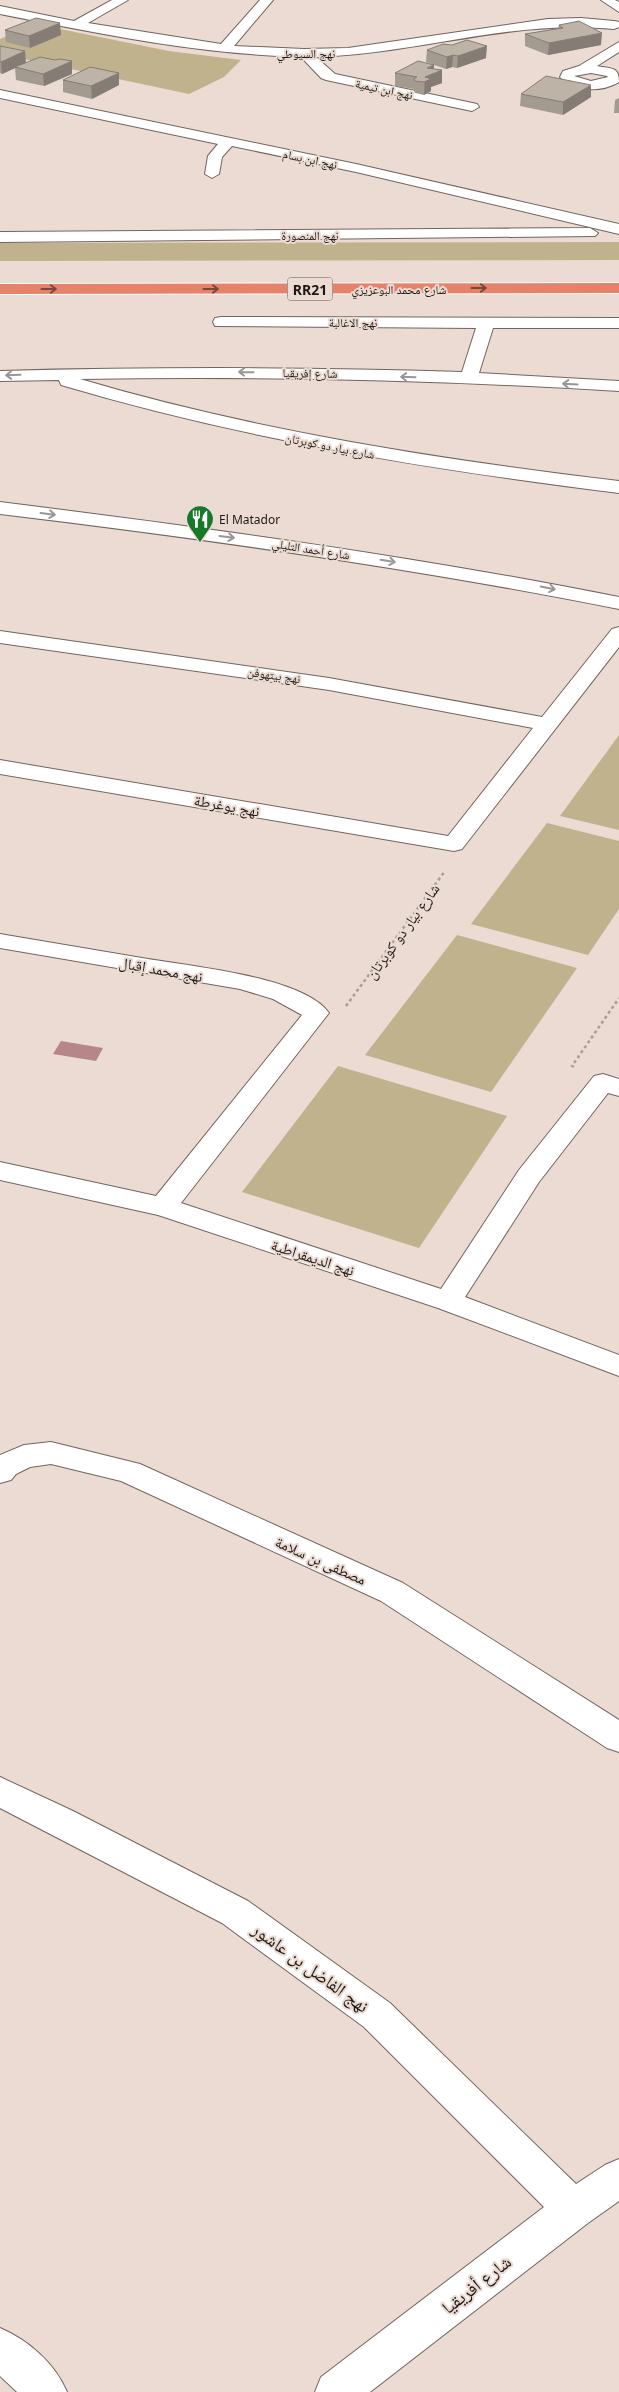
<svg xmlns="http://www.w3.org/2000/svg" width="619" height="2392" viewBox="0 0 619 2392" font-family="'Noto Sans','Noto Naskh Arabic',sans-serif">
<style>
.green{fill:#c0b28c}
.water{fill:#b68688}
.lines{fill:none;stroke-linecap:round;stroke-linejoin:round}
.minor-casing{stroke:#72655d;stroke-width:2}
.highway-casing{stroke:#fff;stroke-width:2}
.path{stroke:#aa9d96;stroke-width:2.5;stroke-dasharray:3 3;stroke-linecap:butt}
.minor{fill:#fff;fill-rule:evenodd}
.highway{fill:#e7826a;fill-rule:evenodd}
.wall{fill:#a39a90}
.shaded-wall{fill:#857d75}
.building{fill:#beb3a7;stroke:#857d75}
.oneway{stroke:#78483b}
.oneway2{stroke:#999796}
.labels{text-anchor:middle;dominant-baseline:central;stroke-width:4;stroke-linejoin:round;paint-order:stroke}
.far-street-label{font-size:12px;fill:#1d1815;stroke:#ebdbd2}
.far-poi-label{font-size:12px;fill:#1d1815;stroke:#ebdbd2;text-anchor:start}
.shield{fill:#ebdbd2;stroke:#5b524e;stroke-width:1}
.shield-label{font-size:14px;font-weight:bold;fill:#1d1815}
.street-label{font-size:15px;fill:#1d1815;stroke:#ebdbd2}
.near-street-label{font-size:18px;fill:#1d1815;stroke:#ebdbd2}
</style>
<rect width="100%" height="100%" fill="#ebdbd2"/>
<!-- green -->
<path class="green" d="M 35,24 L 169,51 L 241,60 L 224,77 L 189,94 L 0,54 L 0,39 Z
M 619,242 L 619,260 L 0,261 L 0,243 Z
M 619,735 L 619,830 L 560,816 Z
M 547,823 L 619,841 L 619,909 L 588,955 L 471,924 Z
M 457,935 L 577,968 L 491,1092 L 365,1055 Z
M 338,1066 L 507,1116 L 419,1248 L 242,1192 Z"/>
<!-- water -->
<path class="water" d="M 61,1041 L 103,1048 L 96,1061 L 53,1054 Z"/>
<g class="lines">
<!-- minor casing -->
<g class="minor-casing">
<path id="minor" d="M 112,0 L 128,0 L 88,23 L 221,44 L 260,0 L 273,0 L 234,46 L 304,49 L 348,48 L 548,19 L 581,18 L 614,21 L 619,22 L 619,27 L 614,29 C 511,19 418,54 316,57 L 335,74 L 477,104 L 479,107 L 472,111 L 326,80 L 321,78 L 301,57 C 199,54 100,34 0,14 L 0,6 L 74,21 Z
M 601,0 L 615,0 L 619,2 L 619,12 Z
M 619,42 L 619,52 L 597,66 C 611,69 619,66 619,82 C 603,92 573,93 560,77 L 563,71 L 579,66 ZM 591,73 L 607,76 L 608,77 L 591,81 L 574,76 Z
M 0,90 L 356,164 L 619,224 L 619,234 L 356,172 L 232,146 L 222,157 L 219,174 L 212,178 L 205,174 L 208,156 L 218,144 L 0,98 Z
M 590,228 L 598,233 L 595,236 L 0,242 L 0,232 Z
M 221,317 L 619,318 L 619,328 L 493,328 L 479,373 L 619,381 L 619,391 C 439,380 260,376 80,379 C 256,431 436,459 619,481 L 619,493 C 427,469 247,440 61,385 L 59,380 L 0,381 L 0,371 C 154,367 308,367 462,372 L 476,328 L 215,326 L 213,322 L 215,318 Z
M 0,502 C 207,528 414,556 619,597 L 619,609 C 414,568 207,539 0,514 Z
M 619,627 L 619,647 L 462,849 L 454,851 L 0,774 L 0,760 L 448,836 L 533,728 L 329,690 L 0,643 L 0,631 L 329,678 L 542,717 L 612,629 Z
M 0,934 C 47,942 95,950 142,958 C 186,966 303,976 329,1013 L 325,1018 L 181,1203 L 441,1289 L 519,1170 L 594,1076 L 603,1074 L 619,1079 L 619,1096 L 608,1093 L 539,1182 L 465,1297 L 619,1355 L 619,1376 L 438,1308 L 158,1215 L 0,1180 L 0,1162 L 156,1196 L 302,1015 L 273,999 L 240,989 L 0,948 Z
M 51,1442 L 140,1464 L 403,1583 L 619,1720 L 619,1752 L 607,1748 L 381,1601 L 121,1481 L 51,1464 L 30,1467 L 16,1474 L 11,1480 L 0,1483 L 0,1455 L 24,1445 Z
M 0,1777 L 73,1811 L 248,1901 L 390,2003 L 576,2184 L 605,2165 L 619,2159 L 619,2201 L 588,2223 L 370,2392 L 315,2392 L 321,2377 L 544,2207 L 364,2027 L 222,1923 L 0,1808 Z
M 0,2328 C 28,2340 55,2363 67,2392 L 17,2392 L 0,2376 Z"/>
</g>
<!-- highway casing -->
<g class="highway-casing">
<path id="highway" d="M 619,283 L 619,293 L 0,294 L 0,284 Z"/>
</g>
<!-- path -->
<path class="path" d="M 346,1006 L 445,871
M 574,1067 L 572,1066 L 619,998"/>
<!-- minor -->
<use href="#minor" class="minor"/>
<!-- highway -->
<use href="#highway" class="highway"/>
</g>
<!-- wall -->
<path class="wall" d="M 559,25 L 601,45 L 548,55 L 525,46 L 525,34 L 558,28 Z
M 5,30 L 61,35 L 30,48 L 6,42 Z
M 0,46 L 26,63 L 72,74 L 44,86 L 16,80 L 15,68 L 2,74 L 0,73 Z
M 427,50 L 486,58 L 457,68 L 452,67 L 446,69 L 434,65 L 434,69 L 442,70 L 442,83 L 431,87 L 431,91 L 424,95 L 415,93 L 414,91 L 414,89 L 395,86 L 395,73 L 432,64 L 426,62 Z
M 63,80 L 119,85 L 92,99 L 63,92 Z
M 521,94 L 591,97 L 563,115 L 520,106 Z
M 619,98 L 619,113 L 614,113 L 615,100 Z"/>
<!-- shaded-wall -->
<path class="shaded-wall" d="M 60,23 L 61,35 L 30,48 L 29,36 Z
M 602,33 L 601,45 L 548,55 L 549,43 Z
M 487,46 L 486,58 L 457,68 L 458,56 Z
M 25,51 L 26,63 L 2,74 L 1,62 Z
M 453,55 L 452,67 L 446,69 L 447,57 Z
M 72,61 L 72,74 L 44,86 L 43,74 Z
M 434,65 L 434,74 L 442,70 L 442,83 L 431,87 L 431,91 L 424,95 L 425,77 L 427,68 Z
M 119,73 L 119,85 L 92,99 L 91,86 Z
M 591,85 L 591,97 L 563,115 L 563,102 Z"/>
<!-- building -->
<path class="building" d="M 36,18 L 60,23 L 29,36 L 5,30 Z
M 579,21 L 602,33 L 549,43 L 525,34 L 563,28 L 559,25 Z
M 467,40 L 487,46 L 458,56 L 453,55 L 447,57 L 427,50 L 443,44 L 452,45 Z
M 0,46 L 25,51 L 1,62 L 0,61 Z
M 40,57 L 55,60 L 60,59 L 72,61 L 43,74 L 15,67 Z
M 418,61 L 434,65 L 427,68 L 442,70 L 425,77 L 431,79 L 424,82 L 415,81 L 414,79 L 417,77 L 395,73 Z
M 90,67 L 119,73 L 91,86 L 63,80 Z
M 546,76 L 591,85 L 563,102 L 521,94 Z"/>
<!-- one-way arrows -->
<defs><path id="oneway-shaft" d="M-6 0H5M1.5-3L5.5 0L1.5 3" fill="none" stroke-width="1.6" stroke-linecap="round" stroke-linejoin="round" transform="scale(1.25)"/></defs>
<g class="oneway">
<use href="#oneway-shaft" transform="translate(479 288)"/>
<use href="#oneway-shaft" transform="translate(49 289)"/>
<use href="#oneway-shaft" transform="translate(211 289)"/>
</g>
<g class="oneway2">
<use href="#oneway-shaft" transform="translate(246 372) rotate(-179)"/>
<use href="#oneway-shaft" transform="translate(13 375) rotate(178)"/>
<use href="#oneway-shaft" transform="translate(408 377) rotate(-178)"/>
<use href="#oneway-shaft" transform="translate(570 384) rotate(-177)"/>
<use href="#oneway-shaft" transform="translate(48 514) rotate(7)"/>
<use href="#oneway-shaft" transform="translate(227 537) rotate(7)"/>
<use href="#oneway-shaft" transform="translate(388 561) rotate(10)"/>
<use href="#oneway-shaft" transform="translate(548 588) rotate(11)"/>
</g>
<!-- icons -->
<defs>
<g id="restaurant-pin" transform="scale(1.4375)"><path d="M0 17L-7.5 6A9.5 9.5 0 1 1 7.5 6Z" fill="#177828" stroke="#ebdbd2"/><path d="M-5-6h1v4h1v-4h1v4h1v-4h1v5L-1.5 .5V6h-2V.5L-5-1ZM5-6V6H3V1.5H1.5Q1.5-4 5-6Z" fill="#fff"/></g>
</defs>
<g fill-rule="evenodd">
<use href="#restaurant-pin" x="200" y="519"/>
</g>
<g class="labels">
<!-- far-street labels -->
<g class="far-street-label">
<text x="306" y="53">نهج السيوطي</text>
<text transform="translate(384 89) rotate(12)">نهج ابن تيمية</text>
<text transform="translate(310 159) rotate(12)">نهج ابن بسام</text>
<text x="310" y="235">نهج المنصورة</text>
<text x="399" y="289">شارع محمد البوعزيزي</text>
<text x="353" y="322">نهج الاغالبة</text>
<text transform="translate(310 373) rotate(1)">شارع إفريقيا</text>
<text transform="translate(330 446) rotate(11)">شارع بيار دو كوبرتان</text>
<text transform="translate(311 549) rotate(9)">شارع أحمد التليلي</text>
<text transform="translate(274 675) rotate(8)">نهج بيتهوفن</text>
</g>
<!-- far-poi labels -->
<g class="far-poi-label">
<text x="219" y="519">El Matador</text>
</g>
<!-- shield labels -->
<rect class="shield" x="287.5" y="277.5" width="45" height="23" rx="4"/>
<g class="shield-label">
<text x="310" y="289">RR21</text>
</g>
<!-- street labels -->
<g class="street-label">
<text transform="translate(227 805) rotate(10)">نهج يوغرطة</text>
<text transform="translate(402 931) rotate(-54)">شارع بيار دو كوبرتان</text>
<text transform="translate(161 969) rotate(10)">نهج محمد إقبال</text>
<text transform="translate(313 1257) rotate(18)">نهج الديمقراطية</text>
<text transform="translate(321 1560) rotate(24)">مصطفى بن سلامة</text>
</g>
<!-- near-street labels -->
<g class="near-street-label">
<text transform="translate(311 1967) rotate(36)">نهج الفاضل بن عاشور</text>
<text transform="translate(476 2284) rotate(-38)">شارع أفريقيا</text>
</g>
</g>
</svg>
